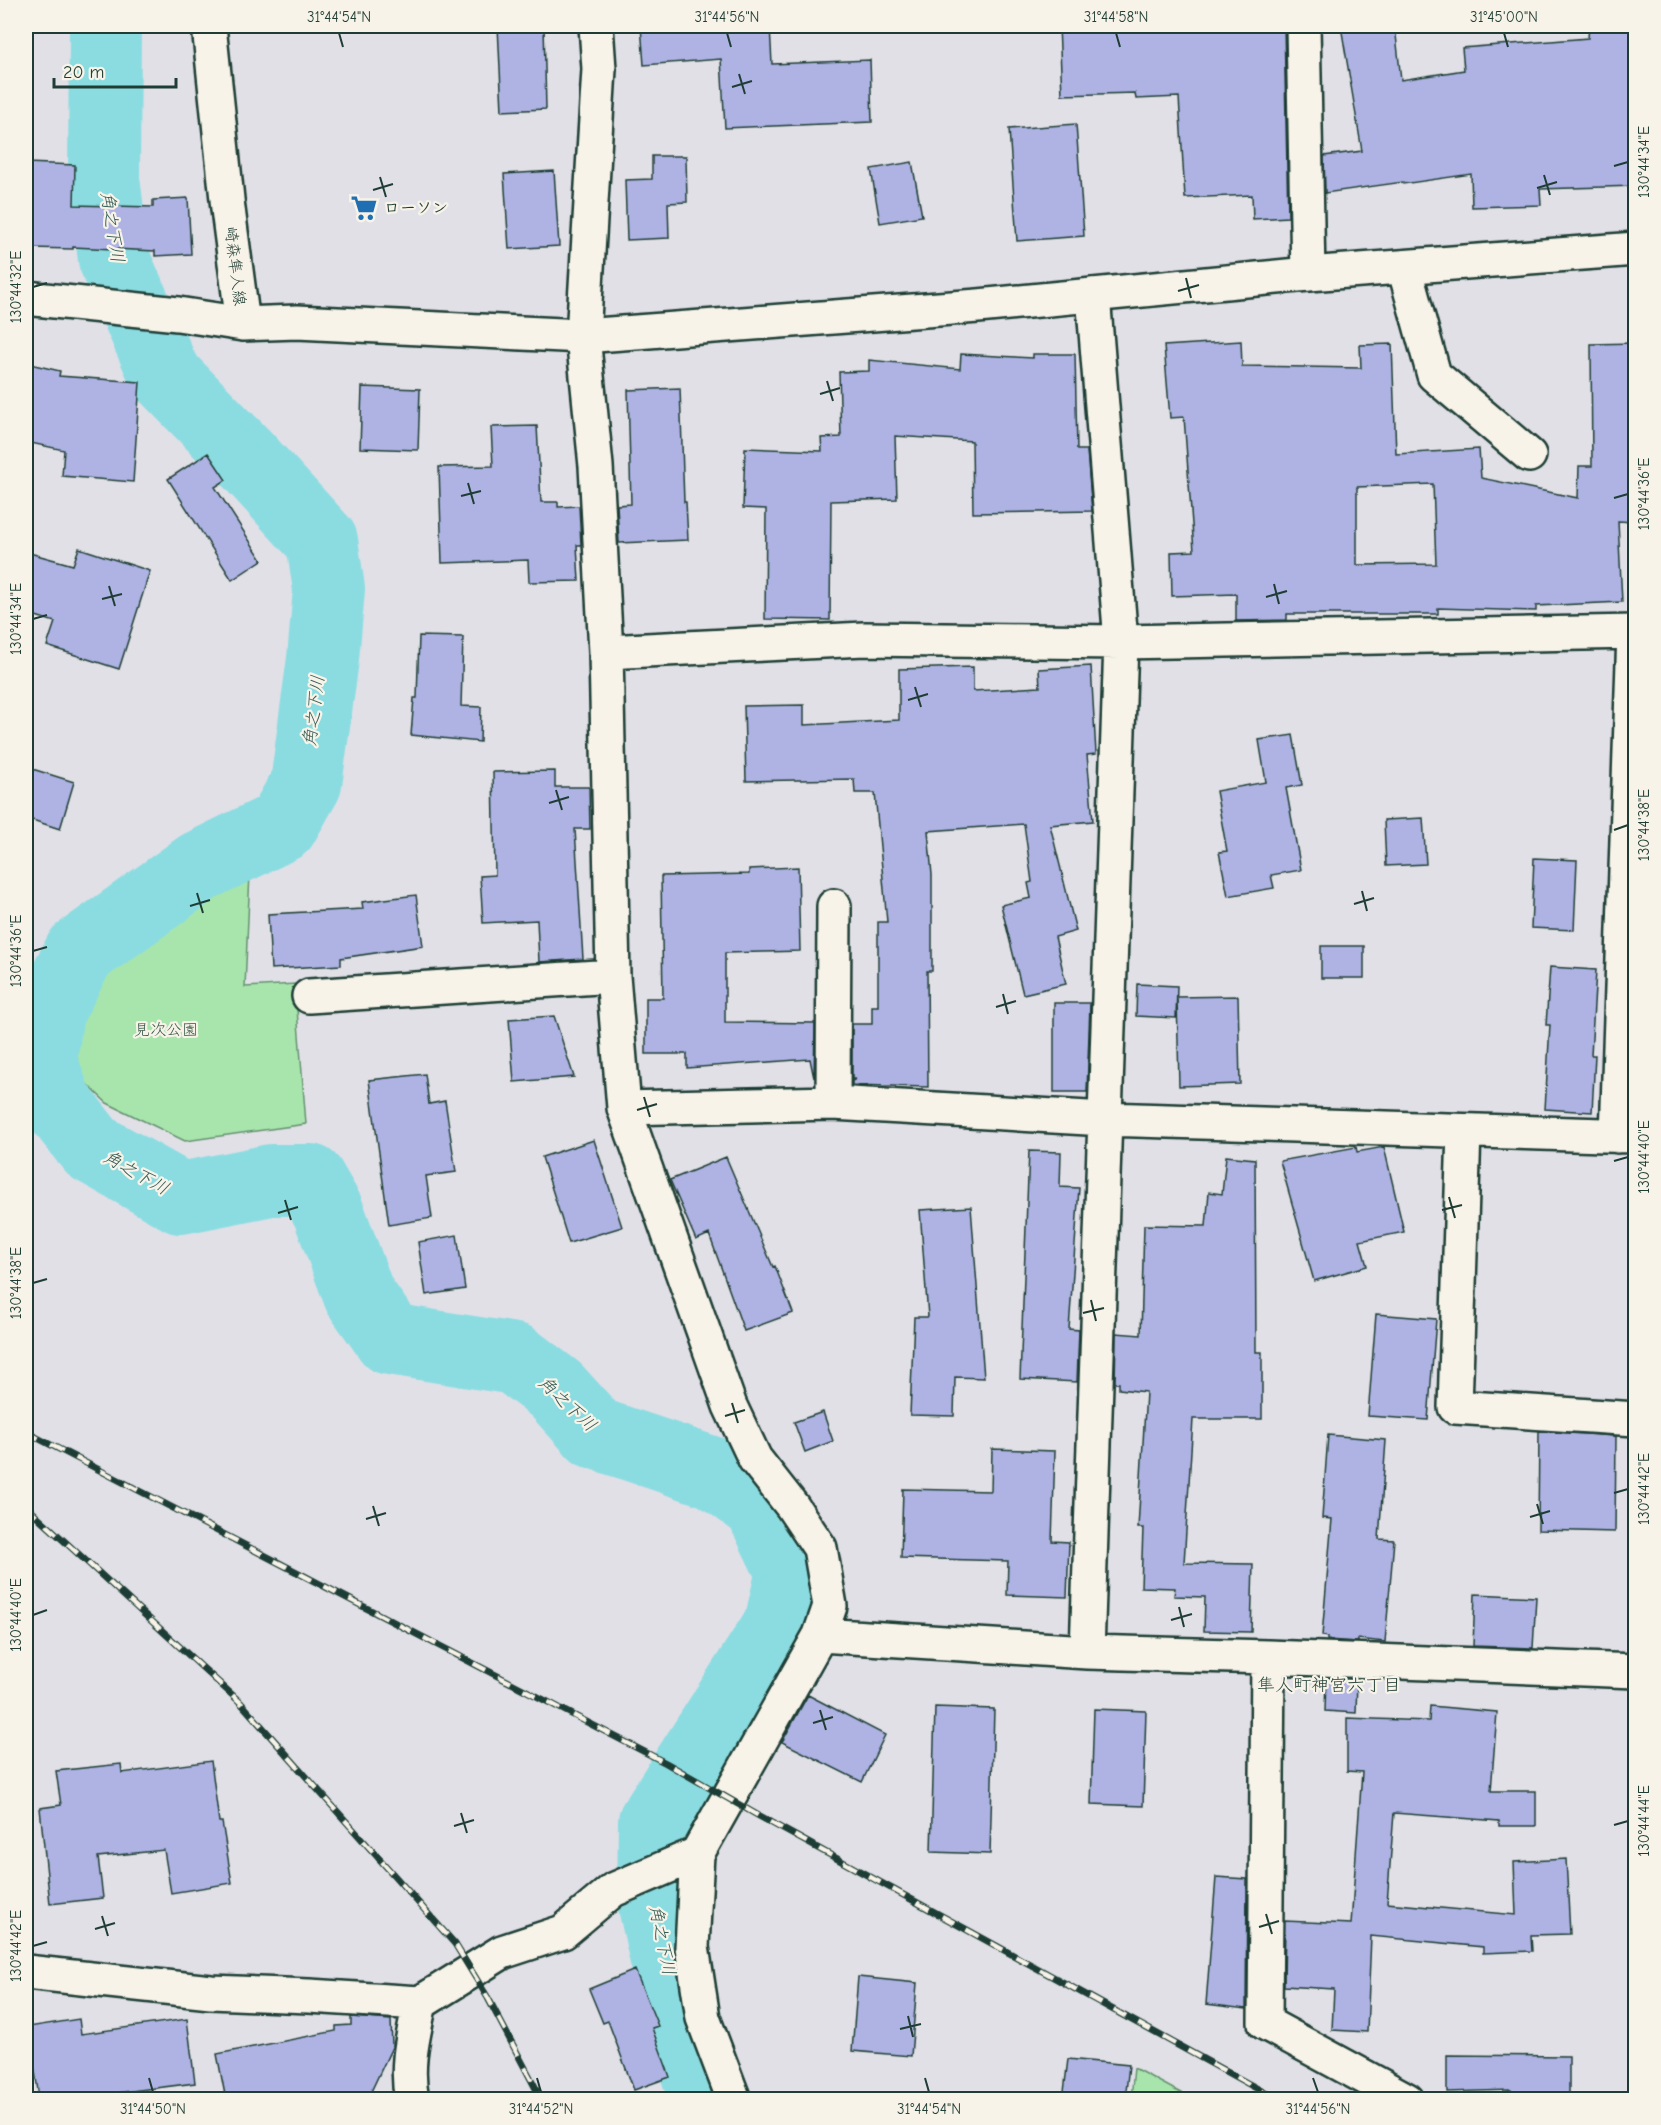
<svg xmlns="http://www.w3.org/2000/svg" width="1661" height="2125" viewBox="0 0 1661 2125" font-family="'Comic Neue','Klee One',sans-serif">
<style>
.green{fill:#a8e5ac;stroke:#649170;stroke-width:1.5}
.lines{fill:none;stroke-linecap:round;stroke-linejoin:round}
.river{stroke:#8bdce1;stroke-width:72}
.building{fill:#aeb3e4;stroke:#1f3d34;stroke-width:1.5;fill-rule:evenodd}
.street-casing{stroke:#1f3d34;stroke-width:38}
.secondary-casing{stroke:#1f3d34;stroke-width:38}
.street{stroke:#f7f3e8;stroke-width:33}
.secondary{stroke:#f7f3e8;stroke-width:33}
.rail-casing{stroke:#1f3d34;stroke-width:7}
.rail{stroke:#f7f3e8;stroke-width:4.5;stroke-dasharray:14;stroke-linecap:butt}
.ticks{fill:none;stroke:#1f3d34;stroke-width:2}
.labels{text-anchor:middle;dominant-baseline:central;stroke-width:4.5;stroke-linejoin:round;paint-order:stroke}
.poi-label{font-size:16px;font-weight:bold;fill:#1f3d34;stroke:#f7f3e8;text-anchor:start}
.street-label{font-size:16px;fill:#1f3d34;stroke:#f7f3e8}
.park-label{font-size:16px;fill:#345646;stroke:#f7f3e8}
.water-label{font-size:18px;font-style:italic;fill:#355d57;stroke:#f7f3e8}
.neighbourhood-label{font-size:18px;fill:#1f3d34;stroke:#f7f3e8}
.neatline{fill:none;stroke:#1f3d34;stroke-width:2}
.ticks-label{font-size:15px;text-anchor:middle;fill:#1f3d34}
</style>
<rect width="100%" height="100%" fill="#e1e0e7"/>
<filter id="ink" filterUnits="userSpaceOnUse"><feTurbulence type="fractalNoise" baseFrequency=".0167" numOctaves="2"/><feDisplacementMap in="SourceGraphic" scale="12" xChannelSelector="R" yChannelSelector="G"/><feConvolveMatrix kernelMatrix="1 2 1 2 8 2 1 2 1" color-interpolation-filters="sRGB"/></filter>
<g filter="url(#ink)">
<!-- green -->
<path class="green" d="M 250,873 L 245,987 L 295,984 L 306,1124 L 185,1141 L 107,1103 L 77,1075 L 71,1022 L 86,981 L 104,950 L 148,915 L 200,892 Z
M 1134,2068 L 1192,2099 L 1131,2099 Z"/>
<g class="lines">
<!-- river -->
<path class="river" d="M 105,26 L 104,179 L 114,259 L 165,375 L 246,458 L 322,541 L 329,589 L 323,659 L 306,784 L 282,826 L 200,866 L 80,952 L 48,1012 L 41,1060 L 56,1102 L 92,1148 L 181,1198 L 271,1180 L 310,1180 L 328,1211 L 359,1295 L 390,1339 L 515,1359 L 556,1390 L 595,1433 L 717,1474 L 760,1506 L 792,1572 L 780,1624 L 654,1821 L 653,1901 L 681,2028 L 706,2100"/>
</g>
<!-- building -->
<path class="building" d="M 498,26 L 544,26 L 546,109 L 502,111 Z
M 641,26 L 770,26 L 772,64 L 870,60 L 872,122 L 725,128 L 721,59 L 644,65 Z
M 1059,26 L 1104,26 L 1104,31 L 1223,26 L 1284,26 L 1288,217 L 1253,219 L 1252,195 L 1185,198 L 1179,97 L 1136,99 L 1135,93 L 1062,95 Z
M 1341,26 L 1395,26 L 1401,80 L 1464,70 L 1462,48 L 1588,38 L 1589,26 L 1635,26 L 1635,186 L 1540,189 L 1541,205 L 1472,207 L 1471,174 L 1403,184 L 1403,182 L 1325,193 L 1324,156 L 1362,151 Z
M 1076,124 L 1084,236 L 1017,241 L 1009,129 Z
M 652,156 L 686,156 L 687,202 L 668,203 L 669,238 L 627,240 L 625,180 L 652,179 Z
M 912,162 L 922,216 L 880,223 L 871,169 Z
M 26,163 L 75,165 L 74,205 L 153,207 L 153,200 L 188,198 L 191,254 L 155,256 L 155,251 L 73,247 L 73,249 L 31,248 L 31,219 L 26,219 Z
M 554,171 L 559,246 L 509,249 L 504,174 Z
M 1241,341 L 1242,366 L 1361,368 L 1360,345 L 1392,344 L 1396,454 L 1479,449 L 1481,478 L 1578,498 L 1579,466 L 1592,466 L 1591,344 L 1635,343 L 1635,522 L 1618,521 L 1622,602 L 1536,606 L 1536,611 L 1438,608 L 1438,614 L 1287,614 L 1287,620 L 1236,621 L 1236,594 L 1172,596 L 1171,552 L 1194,551 L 1184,417 L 1170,418 L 1164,346 ZM 1433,484 L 1436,564 L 1357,565 L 1357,487 Z
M 961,354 L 1033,358 L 1033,354 L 1075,354 L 1077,450 L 1087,450 L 1092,511 L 973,513 L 972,441 L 895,436 L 897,499 L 831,501 L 830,620 L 765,619 L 766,509 L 743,508 L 745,448 L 822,451 L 821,438 L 841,437 L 839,372 L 869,371 L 869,360 L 960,369 Z
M 26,363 L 60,371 L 59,376 L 140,382 L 133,482 L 62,476 L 64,450 L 26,442 Z
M 362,387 L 420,389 L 418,450 L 360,448 Z
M 680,388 L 684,502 L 686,502 L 688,540 L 619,543 L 617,505 L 631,504 L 628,390 Z
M 537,426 L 541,502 L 558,502 L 558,507 L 579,506 L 581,545 L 577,545 L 579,581 L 529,582 L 528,560 L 442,563 L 439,467 L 493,466 L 491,427 Z
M 208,453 L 226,480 L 215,487 L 262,560 L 232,580 L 168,479 Z
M 79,548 L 150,571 L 119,669 L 47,646 L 55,622 L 26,613 L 26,552 L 73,565 Z
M 419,636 L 463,637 L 461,706 L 481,707 L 480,742 L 411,735 L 414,698 L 417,698 Z
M 1091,666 L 1096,754 L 1087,755 L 1093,821 L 1050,825 L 1076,931 L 1055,937 L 1066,984 L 1023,994 L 1001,905 L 1031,898 L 1028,883 L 1032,882 L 1024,824 L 928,831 L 932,875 L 932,971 L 927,971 L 928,1087 L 852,1085 L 852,1081 L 856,1079 L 852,1079 L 852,1024 L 872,1024 L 872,1006 L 878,1006 L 878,922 L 887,922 L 875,793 L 855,793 L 854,779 L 746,781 L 744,706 L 804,705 L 804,725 L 899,720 L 899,669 L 973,667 L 973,691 L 1040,687 L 1039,669 Z
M 1293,735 L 1302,785 L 1286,788 L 1301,870 L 1271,875 L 1274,888 L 1228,896 L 1219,852 L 1227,851 L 1216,791 L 1266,782 L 1259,740 Z
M 26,767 L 74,782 L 60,829 L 26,818 Z
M 555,771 L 555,787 L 589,787 L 590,829 L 575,829 L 583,959 L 539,962 L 537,920 L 483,923 L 480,876 L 495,875 L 493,772 Z
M 1423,818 L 1426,864 L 1386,866 L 1384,820 Z
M 1534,858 L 1577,860 L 1574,930 L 1531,928 Z
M 798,867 L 800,951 L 725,953 L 725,1022 L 815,1023 L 814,1078 L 810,1059 L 687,1068 L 687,1054 L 646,1054 L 646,998 L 663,998 L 661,876 L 749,874 L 749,869 Z
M 416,895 L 423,946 L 341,958 L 341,965 L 271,969 L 268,914 L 363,909 L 362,902 Z
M 1321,946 L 1364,946 L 1364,978 L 1321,978 Z
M 1550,967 L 1596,970 L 1591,1055 L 1595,1055 L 1592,1112 L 1545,1109 L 1550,1025 L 1546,1025 Z
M 1137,984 L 1177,986 L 1176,1018 L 1136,1016 Z
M 1238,996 L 1240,1084 L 1179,1086 L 1177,997 Z
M 1054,1003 L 1090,1003 L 1087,1092 L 1054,1092 Z
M 554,1016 L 574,1077 L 514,1082 L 509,1019 Z
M 425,1074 L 429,1104 L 445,1101 L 456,1172 L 426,1176 L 432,1218 L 389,1225 L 369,1080 Z
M 594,1140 L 622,1227 L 569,1243 L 542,1157 Z
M 1356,1147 L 1357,1152 L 1384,1147 L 1404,1232 L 1360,1241 L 1367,1266 L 1314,1281 L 1280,1161 Z
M 1029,1151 L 1061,1152 L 1060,1187 L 1079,1188 L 1069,1329 L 1079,1330 L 1077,1382 L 1020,1379 Z
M 1226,1156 L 1255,1159 L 1256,1352 L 1262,1352 L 1262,1419 L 1193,1419 L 1184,1563 L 1253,1564 L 1251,1632 L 1204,1631 L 1205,1597 L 1174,1596 L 1175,1588 L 1141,1587 L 1143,1528 L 1138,1528 L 1146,1392 L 1119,1389 L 1119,1383 L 1115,1383 L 1116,1333 L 1141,1335 L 1144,1225 L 1206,1226 L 1209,1192 L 1222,1194 Z
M 726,1157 L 773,1267 L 775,1266 L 793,1313 L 744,1331 L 709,1234 L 696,1240 L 670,1180 Z
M 971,1207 L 984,1378 L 955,1377 L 954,1416 L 910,1415 L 914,1317 L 928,1317 L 920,1210 Z
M 457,1235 L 465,1289 L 426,1295 L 418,1242 Z
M 1376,1314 L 1436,1319 L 1428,1420 L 1368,1416 Z
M 823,1412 L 833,1441 L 805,1452 L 794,1422 Z
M 1539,1431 L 1616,1436 L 1615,1532 L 1538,1530 Z
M 1328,1435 L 1386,1440 L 1379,1539 L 1394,1540 L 1385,1642 L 1358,1639 L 1358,1642 L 1327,1640 L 1327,1637 L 1322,1636 L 1332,1519 L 1322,1518 Z
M 992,1449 L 1055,1451 L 1052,1541 L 1069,1542 L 1067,1597 L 1007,1595 L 1008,1561 L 901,1558 L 903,1489 L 991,1491 Z
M 1475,1594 L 1536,1597 L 1533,1648 L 1473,1646 Z
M 1326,1678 L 1357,1679 L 1356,1713 L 1325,1711 Z
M 808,1695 L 885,1735 L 862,1782 L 782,1742 Z
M 1430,1706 L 1497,1712 L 1491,1791 L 1536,1791 L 1536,1826 L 1499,1826 L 1499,1821 L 1394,1813 L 1387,1903 L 1516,1915 L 1514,1862 L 1566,1859 L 1570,1934 L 1531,1935 L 1532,1951 L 1483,1953 L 1483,1947 L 1371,1936 L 1367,2032 L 1332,2030 L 1334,1989 L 1284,1986 L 1285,1921 L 1351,1924 L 1362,1772 L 1347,1771 L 1347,1718 L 1429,1721 Z
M 935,1707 L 994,1709 L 990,1854 L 931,1852 Z
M 1094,1709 L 1146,1711 L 1143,1806 L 1091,1804 Z
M 211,1761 L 219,1822 L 222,1822 L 232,1883 L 171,1893 L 164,1850 L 98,1857 L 103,1898 L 50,1904 L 40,1808 L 61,1805 L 56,1771 L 121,1764 L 122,1773 Z
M 1216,1877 L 1247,1879 L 1246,2009 L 1206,2004 Z
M 635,1970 L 658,2026 L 652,2028 L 670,2077 L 634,2090 L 608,2021 L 603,2023 L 589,1989 Z
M 858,1977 L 917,1983 L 911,2056 L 852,2051 Z
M 351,2017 L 391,2020 L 392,2047 L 367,2100 L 226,2100 L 217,2054 L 336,2031 L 336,2026 L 351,2025 Z
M 79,2019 L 81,2034 L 187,2019 L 195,2083 L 92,2096 L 92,2100 L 60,2100 L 59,2094 L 39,2097 L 28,2027 Z
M 1447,2055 L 1569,2056 L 1569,2100 L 1511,2100 L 1511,2090 L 1447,2092 Z
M 1068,2059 L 1129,2065 L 1125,2100 L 1063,2100 Z"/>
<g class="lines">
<!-- street casing -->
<g class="street-casing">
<path id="street" d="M 596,26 L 599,69 L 583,336 L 596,466 L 606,652 L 613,976 L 624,1108 L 730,1406 L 755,1459 L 792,1506 L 820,1548 L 830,1606 L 820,1635 L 697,1854 L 692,1947 L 703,2018 L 734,2100
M 1303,26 L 1308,274
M 1404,267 L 1434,375 L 1529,455
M 606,652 L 864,639 L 1121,642 L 1636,632
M 309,996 L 613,976
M 833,1103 L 834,906
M 624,1108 L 833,1103 L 1105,1119 L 1636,1136
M 1464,1131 L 1455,1407 L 1636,1419
M 1617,1136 L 1634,632
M 820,1635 L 1087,1652 L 1268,1657 L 1636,1671
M 1087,1652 L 1121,642 L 1093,295
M 1268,1657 L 1265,2023 L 1407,2100
M 26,1972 L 211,1992 L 309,1996 L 420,2003 L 502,1952 L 563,1932 L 613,1890 L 697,1854
M 412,2100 C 405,2066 413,2036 420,2003"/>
</g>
<!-- secondary casing -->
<g class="secondary-casing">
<path id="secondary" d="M 209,26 L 228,209 L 243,324
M 26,298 L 178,314 L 243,324 L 297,322 L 583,336 L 978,306 L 1308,274 L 1636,249"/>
</g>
<!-- street -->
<use href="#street" class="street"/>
<!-- secondary -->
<use href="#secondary" class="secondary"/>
<!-- rail casing -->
<g class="rail-casing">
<path id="rail" d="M 26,1432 L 666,1763 L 759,1816 L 1278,2100
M 26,1506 L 240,1702 L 455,1944 L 488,1998 L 542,2100"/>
</g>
<!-- rail -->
<use href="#rail" class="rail"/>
</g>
</g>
<!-- ticks -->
<path class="ticks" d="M 339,33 L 343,47M 727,33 L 731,47M 1116,33 L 1120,47M 1504,33 L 1508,47M 739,74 L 745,94M 732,87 L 752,81M 1614,166 L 1628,162M 1544,175 L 1550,195M 380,177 L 386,197M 1537,188 L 1557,182M 373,190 L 393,184M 1186,278 L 1191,298M 33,287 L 47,283M 1178,291 L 1199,285M 827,381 L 833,401M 820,394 L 840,388M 468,483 L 474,504M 461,496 L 481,491M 1614,498 L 1628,494M 1274,584 L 1279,604M 109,586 L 115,606M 1266,597 L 1287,591M 102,599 L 122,594M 33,619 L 47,615M 915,687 L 921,707M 908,700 L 928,694M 556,790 L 562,810M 549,803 L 569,797M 1614,830 L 1628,825M 1362,891 L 1367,911M 197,893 L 203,913M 1354,904 L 1374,898M 190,906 L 210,900M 33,951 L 47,947M 1003,994 L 1008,1014M 996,1007 L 1016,1001M 644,1097 L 650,1117M 637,1110 L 657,1104M 1614,1161 L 1628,1157M 1449,1197 L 1455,1218M 285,1200 L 291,1220M 1442,1210 L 1462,1205M 278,1213 L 298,1207M 33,1283 L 47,1279M 1091,1300 L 1096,1321M 1083,1313 L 1104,1308M 732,1403 L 738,1423M 725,1416 L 745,1410M 1614,1493 L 1628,1489M 1537,1504 L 1543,1524M 373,1506 L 379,1526M 1530,1517 L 1550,1511M 366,1519 L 386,1513M 1179,1607 L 1184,1627M 33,1615 L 47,1610M 1171,1620 L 1192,1614M 820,1710 L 826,1730M 813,1723 L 833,1717M 461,1813 L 467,1833M 1614,1825 L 1628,1821M 454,1826 L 474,1820M 1266,1914 L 1272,1934M 102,1916 L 108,1936M 1259,1927 L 1279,1921M 95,1929 L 115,1923M 33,1946 L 47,1942M 908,2016 L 913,2037M 900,2029 L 921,2024M 149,2078 L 153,2092M 537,2078 L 541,2092M 925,2078 L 929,2092M 1313,2078 L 1318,2092"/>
<!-- icons -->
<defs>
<g id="supermarket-bare" transform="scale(2.07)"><path d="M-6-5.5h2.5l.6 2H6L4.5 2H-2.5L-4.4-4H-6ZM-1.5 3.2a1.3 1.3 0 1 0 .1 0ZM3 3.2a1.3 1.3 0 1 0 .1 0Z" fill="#1f6fb2" stroke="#f7f3e8" stroke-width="2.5" paint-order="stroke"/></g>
</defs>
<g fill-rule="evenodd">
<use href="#supermarket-bare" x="364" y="208"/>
</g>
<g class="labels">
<!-- poi labels -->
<g class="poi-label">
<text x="384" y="208">ローソン</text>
</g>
<!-- street labels -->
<g class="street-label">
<text transform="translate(235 266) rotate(83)">崎森隼人線</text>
</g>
<!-- park labels -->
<g class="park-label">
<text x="166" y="1030">見次公園</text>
</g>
<!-- water labels -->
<g class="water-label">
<text transform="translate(112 227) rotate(81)">角之下川</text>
<text transform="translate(314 711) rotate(-83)">角之下川</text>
<text transform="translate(136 1173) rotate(29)">角之下川</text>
<text transform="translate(567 1404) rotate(43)">角之下川</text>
<text transform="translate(662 1940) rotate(78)">角之下川</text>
</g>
<!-- neighbourhood labels -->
<g class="neighbourhood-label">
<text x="1329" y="1685">隼人町神宮六丁目</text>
</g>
</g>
<!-- margin -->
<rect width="1661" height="2125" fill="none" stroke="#f7f3e8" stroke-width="66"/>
<!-- scale -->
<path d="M54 78v9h122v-9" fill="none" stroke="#1f3d34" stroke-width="3"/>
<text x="63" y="78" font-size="18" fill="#1f3d34" stroke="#f7f3e8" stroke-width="4.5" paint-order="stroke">20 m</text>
<rect x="33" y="33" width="1595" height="2059" class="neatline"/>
<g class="ticks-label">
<text x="339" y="22">31°44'54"N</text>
<text x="727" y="22">31°44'56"N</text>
<text x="1116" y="22">31°44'58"N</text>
<text x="1504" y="22">31°45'00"N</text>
<text transform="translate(1644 162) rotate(-90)" y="5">130°44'34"E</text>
<text transform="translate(16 287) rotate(-90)" y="5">130°44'32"E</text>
<text transform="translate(1644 494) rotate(-90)" y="5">130°44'36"E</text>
<text transform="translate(16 619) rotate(-90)" y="5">130°44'34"E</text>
<text transform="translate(1644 825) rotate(-90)" y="5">130°44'38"E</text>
<text transform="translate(16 951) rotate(-90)" y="5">130°44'36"E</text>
<text transform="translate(1644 1157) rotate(-90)" y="5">130°44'40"E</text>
<text transform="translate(16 1283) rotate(-90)" y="5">130°44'38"E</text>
<text transform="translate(1644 1489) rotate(-90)" y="5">130°44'42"E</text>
<text transform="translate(16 1615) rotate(-90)" y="5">130°44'40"E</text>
<text transform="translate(1644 1821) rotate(-90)" y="5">130°44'44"E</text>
<text transform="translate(16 1946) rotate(-90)" y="5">130°44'42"E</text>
<text x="153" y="2114">31°44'50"N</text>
<text x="541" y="2114">31°44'52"N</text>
<text x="929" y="2114">31°44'54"N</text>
<text x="1318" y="2114">31°44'56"N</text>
</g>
</svg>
